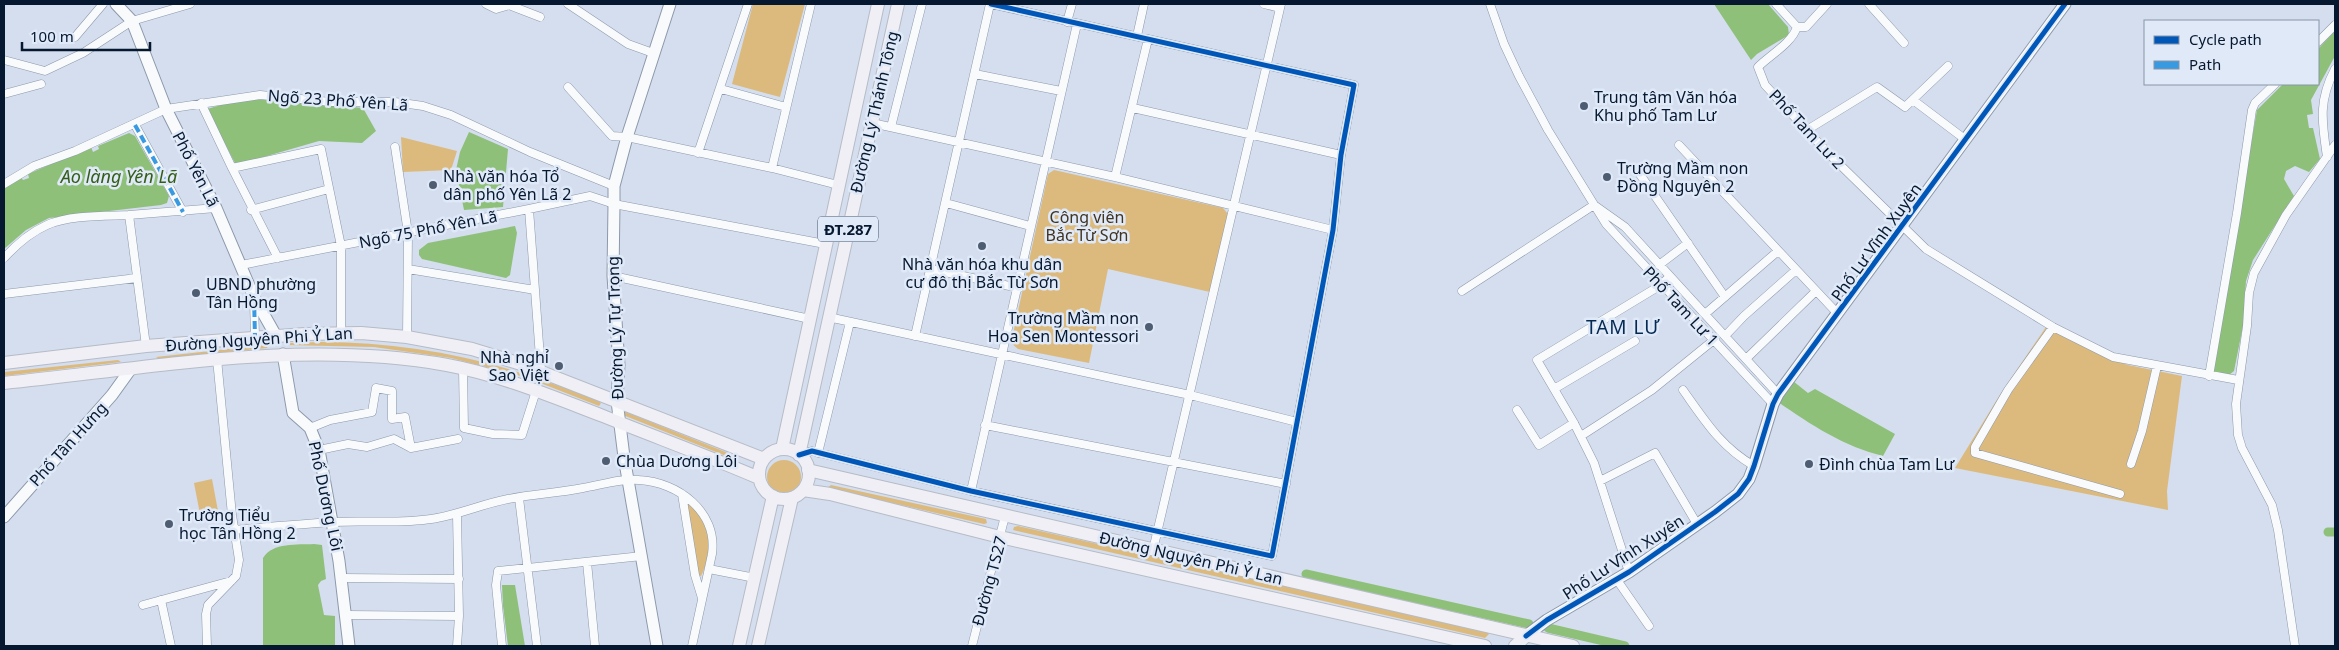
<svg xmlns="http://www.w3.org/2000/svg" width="2339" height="650" viewBox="0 0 2339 650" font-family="'Noto Sans',sans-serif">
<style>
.green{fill:#dcba7d}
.water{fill:#8fc07a}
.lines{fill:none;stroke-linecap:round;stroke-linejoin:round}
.canal{stroke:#8fc07a;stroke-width:9}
.street-casing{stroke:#8c99ab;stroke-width:9}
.secondary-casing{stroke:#8c99ab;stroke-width:13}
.primary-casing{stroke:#b5bcc7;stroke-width:14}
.street{stroke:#f9fafc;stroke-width:8}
.secondary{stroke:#f9fafc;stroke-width:11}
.primary{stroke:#f1eff6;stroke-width:12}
.quiet{stroke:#399ae1;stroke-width:4;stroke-dasharray:8 4;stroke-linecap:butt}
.cycleway-casing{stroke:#dfe9f7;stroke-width:8}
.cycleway{stroke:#0057b8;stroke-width:5}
.poi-dot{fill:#4e5d72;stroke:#dfe9f7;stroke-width:2}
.labels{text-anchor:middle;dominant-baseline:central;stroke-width:5;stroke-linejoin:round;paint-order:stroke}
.shield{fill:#dfe9f7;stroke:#47576c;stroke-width:1}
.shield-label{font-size:15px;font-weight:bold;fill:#061830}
.poi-label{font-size:16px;fill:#061830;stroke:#dfe9f7;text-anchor:start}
.street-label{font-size:16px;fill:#061830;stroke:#dfe9f7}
.park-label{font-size:16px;fill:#413320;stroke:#dfe9f7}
.water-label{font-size:18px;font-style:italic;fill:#345e17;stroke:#dfe9f7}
.quarter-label{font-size:19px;letter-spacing:1px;fill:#052953;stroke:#dfe9f7}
</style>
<rect width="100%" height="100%" fill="#d4deee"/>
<!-- green -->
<path class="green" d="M 753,4 L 805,4 L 780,97 L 732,84 Z
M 401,137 L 457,151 L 451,170 L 403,172 Z
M 1054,170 L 1223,208 L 1228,214 L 1210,292 L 1108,269 L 1089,363 L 1018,349 L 1011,343 L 1048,174 Z
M 2046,327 L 2106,357 L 2128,365 L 2182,376 L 2167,491 L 2168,510 L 1955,468 L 2001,393 Z
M 321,342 C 403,342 482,357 559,386 C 572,391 591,395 601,403 L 599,406 L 525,377 L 451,358 L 374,347 L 286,345 L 288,343 Z
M 266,345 L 268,346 L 267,348 L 159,359 L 156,357 Z
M 118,360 L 121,362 L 4,376 L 4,372 Z
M 624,411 L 626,412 L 733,455 L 731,458 L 623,415 Z
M767 477a17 17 0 1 1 34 0a17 17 0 1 1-34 0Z
M 212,479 L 218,511 L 200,514 L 194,483 Z
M 831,485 L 986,519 L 987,523 L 984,524 L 827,488 Z
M 687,504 C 714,513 712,555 701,576 L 698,575 Z
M 1018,526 L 1488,632 L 1489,634 L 1485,638 L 1013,530 L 1014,527 Z"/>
<!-- water -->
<path class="water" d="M 1714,4 L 1768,4 L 1788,27 L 1789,35 L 1757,54 L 1751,60 Z
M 2335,31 L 2335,56 L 2311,100 L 2313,114 L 2307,115 L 2309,128 L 2313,128 L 2320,159 L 2309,172 L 2295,166 L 2286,171 L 2284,179 L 2294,196 L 2253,260 L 2246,281 L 2243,326 L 2234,371 L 2229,375 L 2212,371 L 2257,110 L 2283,84 L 2318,84 L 2318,49 Z
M 249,97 L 363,108 L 376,131 L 362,143 L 319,141 L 236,165 L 207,109 Z
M 469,132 L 508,149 L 503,207 L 464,210 L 456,170 L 460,152 Z
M 129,133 L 135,136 L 169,196 L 167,203 L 161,205 L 49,218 L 26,230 L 4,249 L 4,189 L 21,177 L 23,180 L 29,178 L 28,174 L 91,147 L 93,152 L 99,149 L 98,146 Z
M 515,226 L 517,233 L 510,275 L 506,278 L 422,259 L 419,255 L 419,250 L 428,243 Z
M 1793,381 L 1808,393 L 1815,389 L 1895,434 L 1883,456 C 1844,447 1808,423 1775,400 Z
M 314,544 L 322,545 L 326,579 L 321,581 L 318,585 L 324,615 L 335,616 L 335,646 L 263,646 L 263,558 C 273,542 297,545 314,544 Z
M 502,585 L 515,585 L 525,646 L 508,646 L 503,606 Z"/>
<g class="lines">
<!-- canal -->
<path class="canal" d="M 2328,532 L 2335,532
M 1306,574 L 1529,624
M 1548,628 L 1625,646"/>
<!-- street casing -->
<g class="street-casing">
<path id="street" d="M 486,4 L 496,9 L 509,5 L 540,17
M 568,4 L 628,44 L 653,53
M 1264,4 L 1280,8
M 1490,4 L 1504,44 L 1519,76 L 1548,130 L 1606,224 L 1773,404
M 1776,4 L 1797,27 C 1792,43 1770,55 1758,67 L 1765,85 L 1828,153 L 1926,249 L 2053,327 L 2113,357 L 2238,380
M 1869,4 L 1904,43
M 1067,22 L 1072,4
M 1797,27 L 1806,27 L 1827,4
M 1137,36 L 1144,4
M 75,37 L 103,4
M 2318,42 L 2335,25
M 4,60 L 45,71 L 83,53 L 132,21 L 190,4
M 975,74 L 1061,91
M 568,87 L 612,136 L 627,137 L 772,168 L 838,185
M 721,89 L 786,107
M 4,94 L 41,84
M 1913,100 L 1966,140
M 201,103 L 232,168 L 321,149 L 341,246 L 341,332
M 1133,108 L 1341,155
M 872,123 L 1115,177 L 1333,230
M 135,125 L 183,212
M 891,127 L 922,4
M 1807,130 L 1877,87 L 1905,107 L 1948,66
M 1679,145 L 1838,314
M 395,147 L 408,233 L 407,337
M 698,153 L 748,4
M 2327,157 C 2322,122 2318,101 2335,69
M 232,168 L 278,258
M 772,168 L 811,4
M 1639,173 L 1725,297
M 1115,177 L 1148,39
M 4,184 L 34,166 L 75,151 L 166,109 L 260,95 L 331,102 L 395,102 L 423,106 L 451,115 L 530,152 L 614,186
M 946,203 L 1030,226
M 529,209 L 541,371
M 251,210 L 329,189
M 4,258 C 16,245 31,232 47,225 C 69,215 105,216 129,215
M 241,265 L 529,209 L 590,196 L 614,204 L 825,244
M 1659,265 L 1688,243
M 408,269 L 535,290
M 931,269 L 1019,288
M 613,276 L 810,319
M 1462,291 L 1594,205 L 1625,227 L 1778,394
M 4,294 L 137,278
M 254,301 L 255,337
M 1705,314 L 1778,251
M 828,317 L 1190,395 L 1297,422
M 2053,327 L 2008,390 L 1975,447 L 1975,453 L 2120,494
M 915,336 L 990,4
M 1725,336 L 1744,316 L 1796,270
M 146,346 L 129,215 L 216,208
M 1746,359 L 1816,291
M 463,369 L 464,428 L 493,434 L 522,435 L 536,391
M 2209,376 L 2237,213 L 2252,110 L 2255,103 L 2275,84
M 1554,389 L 1635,341
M 1683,390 C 1705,421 1721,447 1754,466
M 1517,410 L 1539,445 L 1574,423
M 985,425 L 1286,484
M 310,428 L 330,420 L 372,412 L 376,388 L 392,391 L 392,419 L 405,417 L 411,448
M 1581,436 L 1652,390 L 1715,339
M 319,450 L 348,444 L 367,447 L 394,439 L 411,448 L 458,439
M 818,453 L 850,322
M 799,455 L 812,451 L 971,491 L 1272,556 L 1333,230 L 1341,155 L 1354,85 L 991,4
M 2131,464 L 2142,431 L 2157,366
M 1600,481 L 1655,453 L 1697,524
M 971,491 L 1077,24
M 682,494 L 695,575 L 702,598
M 519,498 L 537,646
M 457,515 L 459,616 L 457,646
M 234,530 C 267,527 300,524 333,522 C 365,520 399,524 431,519 C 458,515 482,504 508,499 C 533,494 558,493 583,488 C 601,485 621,478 639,480 C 678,482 718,512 712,554 L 692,646
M 1153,550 L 1281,4
M 587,562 L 595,646
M 709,569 L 755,578
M 1629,572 L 1594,463 L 1574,423 L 1537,360 L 1661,285 L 1670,276
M 342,578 L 459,579
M 1617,580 L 1649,626
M 161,600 L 171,646
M 143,605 L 231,581
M 347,615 L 459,616
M 207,646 L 206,614 L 208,605 L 236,576 L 239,560 L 232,515 L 217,359
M 502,646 L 496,585 L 498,571 L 642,556
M 972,646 L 1005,516
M 2295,646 L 2278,530 L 2272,505 L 2242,448 L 2238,435 L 2236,404 L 2247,326 L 2249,293 L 2254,273 L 2286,215 L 2335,145"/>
</g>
<!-- secondary casing -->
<g class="secondary-casing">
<path id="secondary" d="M 116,4 L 132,21 L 166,109 L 216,208 L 254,297 L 276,336
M 283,354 L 293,413 L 310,428 L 319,450 L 339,561 L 349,646
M 4,517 L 112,395 L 130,370
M 1526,636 L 1547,620 L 1629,572 L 1715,512 L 1738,494 L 1749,479 L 1754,466 L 1773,404 L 1778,394 L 2065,4
M 657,646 L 624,457 L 617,401 L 619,365 L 613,276 L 614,204 L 614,186 L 627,137 L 670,4"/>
</g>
<!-- primary casing -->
<g class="primary-casing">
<path id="primary" d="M 4,363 L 146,346 L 305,334 L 361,333 L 407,337 L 472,349 L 521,364 L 764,459
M 4,383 C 151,368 300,339 447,365 C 501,375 553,397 603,416 C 655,437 708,456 759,478
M 782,449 L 878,4
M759 474a25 25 0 1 1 50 0a25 25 0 1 1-50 0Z
M 799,455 L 898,4
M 808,470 L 1573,646
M 803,490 L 830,494 L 1000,537 L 1485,646
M 739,646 L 773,496
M 758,646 L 792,498
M 1515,646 L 1526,636"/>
</g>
<!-- street -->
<use href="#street" class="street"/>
<!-- secondary -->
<use href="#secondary" class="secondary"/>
<!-- primary -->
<use href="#primary" class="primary"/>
<!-- quiet -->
<path class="quiet" d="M 135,125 L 183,212
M 254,297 L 255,337"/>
<!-- cycleway casing -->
<g class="cycleway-casing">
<path id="cycleway" d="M 799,455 L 812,451 L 971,491 L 1272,556 L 1333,230 L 1341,155 L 1354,85 L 991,4
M 1526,636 L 1547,620 L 1629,572 L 1715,512 L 1738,494 L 1749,479 L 1754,466 L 1773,404 L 1778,394 L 2065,4"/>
</g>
<!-- cycleway -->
<use href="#cycleway" class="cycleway"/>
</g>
<!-- markers -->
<g class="poi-dot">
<circle cx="1584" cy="106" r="5"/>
<circle cx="1607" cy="177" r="5"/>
<circle cx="433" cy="185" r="5"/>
<circle cx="982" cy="246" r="5"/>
<circle cx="196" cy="293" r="5"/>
<circle cx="1149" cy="327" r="5"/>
<circle cx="559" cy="366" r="5"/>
<circle cx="606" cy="461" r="5"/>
<circle cx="1809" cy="464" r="5"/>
<circle cx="169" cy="524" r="5"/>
</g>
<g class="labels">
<!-- shield labels -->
<rect class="shield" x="818" y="216.5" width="60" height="25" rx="4"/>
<g class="shield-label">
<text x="848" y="229">ĐT.287</text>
</g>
<!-- poi labels -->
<g class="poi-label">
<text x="1594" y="97">Trung tâm Văn hóa<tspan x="1594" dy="18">Khu phố Tam Lư</tspan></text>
<text x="1617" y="168">Trường Mầm non<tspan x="1617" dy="18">Đồng Nguyên 2</tspan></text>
<text x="443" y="176">Nhà văn hóa Tổ<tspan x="443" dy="18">dân phố Yên Lã 2</tspan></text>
<text x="982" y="264" text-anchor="middle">Nhà văn hóa khu dân<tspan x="982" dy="18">cư đô thị Bắc Từ Sơn</tspan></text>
<text x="206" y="284">UBND phường<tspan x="206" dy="18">Tân Hồng</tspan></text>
<text x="1139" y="318" text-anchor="end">Trường Mầm non<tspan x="1139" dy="18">Hoa Sen Montessori</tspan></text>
<text x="549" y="357" text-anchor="end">Nhà nghỉ<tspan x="549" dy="18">Sao Việt</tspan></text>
<text x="616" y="461">Chùa Dương Lôi</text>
<text x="1819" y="464">Đình chùa Tam Lư</text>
<text x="179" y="515">Trường Tiểu<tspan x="179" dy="18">học Tân Hồng 2</tspan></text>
</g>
<!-- street labels -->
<g class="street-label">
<text transform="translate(338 100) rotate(4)">Ngõ 23 Phố Yên Lã</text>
<text transform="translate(874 112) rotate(-77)">Đường Lý Thánh Tông</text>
<text transform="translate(1807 129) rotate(47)">Phố Tam Lư 2</text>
<text transform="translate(196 169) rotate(63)">Phố Yên Lã</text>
<text transform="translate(428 229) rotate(-11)">Ngõ 75 Phố Yên Lã</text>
<text transform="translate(1876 242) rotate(-54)">Phố Lư Vĩnh Xuyên</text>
<text transform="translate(1681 306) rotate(47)">Phố Tam Lư 1</text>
<text transform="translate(615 328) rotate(-92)">Đường Lý Tự Trọng</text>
<text transform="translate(259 339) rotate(-4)">Đường Nguyên Phi Ỷ Lan</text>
<text transform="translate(68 444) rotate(-48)">Phố Tân Hưng</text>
<text transform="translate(326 496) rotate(78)">Phố Dương Lôi</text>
<text transform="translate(1623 557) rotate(-33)">Phố Lư Vĩnh Xuyên</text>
<text transform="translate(1191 558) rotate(13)">Đường Nguyên Phi Ỷ Lan</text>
<text transform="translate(989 581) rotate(-75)">Đường TS27</text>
</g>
<!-- park labels -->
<g class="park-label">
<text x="1087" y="217">Công viên<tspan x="1087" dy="18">Bắc Từ Sơn</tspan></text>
</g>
<!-- water labels -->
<g class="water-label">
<text x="119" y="176">Ao làng Yên Lã</text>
</g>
<!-- quarter labels -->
<g class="quarter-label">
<text x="1623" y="327">TAM LƯ</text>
</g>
</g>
<!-- border -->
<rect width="2339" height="650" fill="none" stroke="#061830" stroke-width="10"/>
<!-- legend -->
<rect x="2144" y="20" width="175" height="65" fill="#dfe9f7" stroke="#8895a7"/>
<rect x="2154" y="36" width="25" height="8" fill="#0057b8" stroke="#8895a7"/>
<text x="2189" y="45" font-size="15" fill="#061830">Cycle path</text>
<rect x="2154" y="61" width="25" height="8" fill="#399ae1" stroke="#8895a7"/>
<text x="2189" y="70" font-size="15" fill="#061830">Path</text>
<!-- scale -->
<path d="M22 42v8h128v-8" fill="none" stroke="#061830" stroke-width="2.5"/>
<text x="30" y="42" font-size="15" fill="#061830" stroke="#dfe9f7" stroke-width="4" paint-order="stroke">100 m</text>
</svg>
